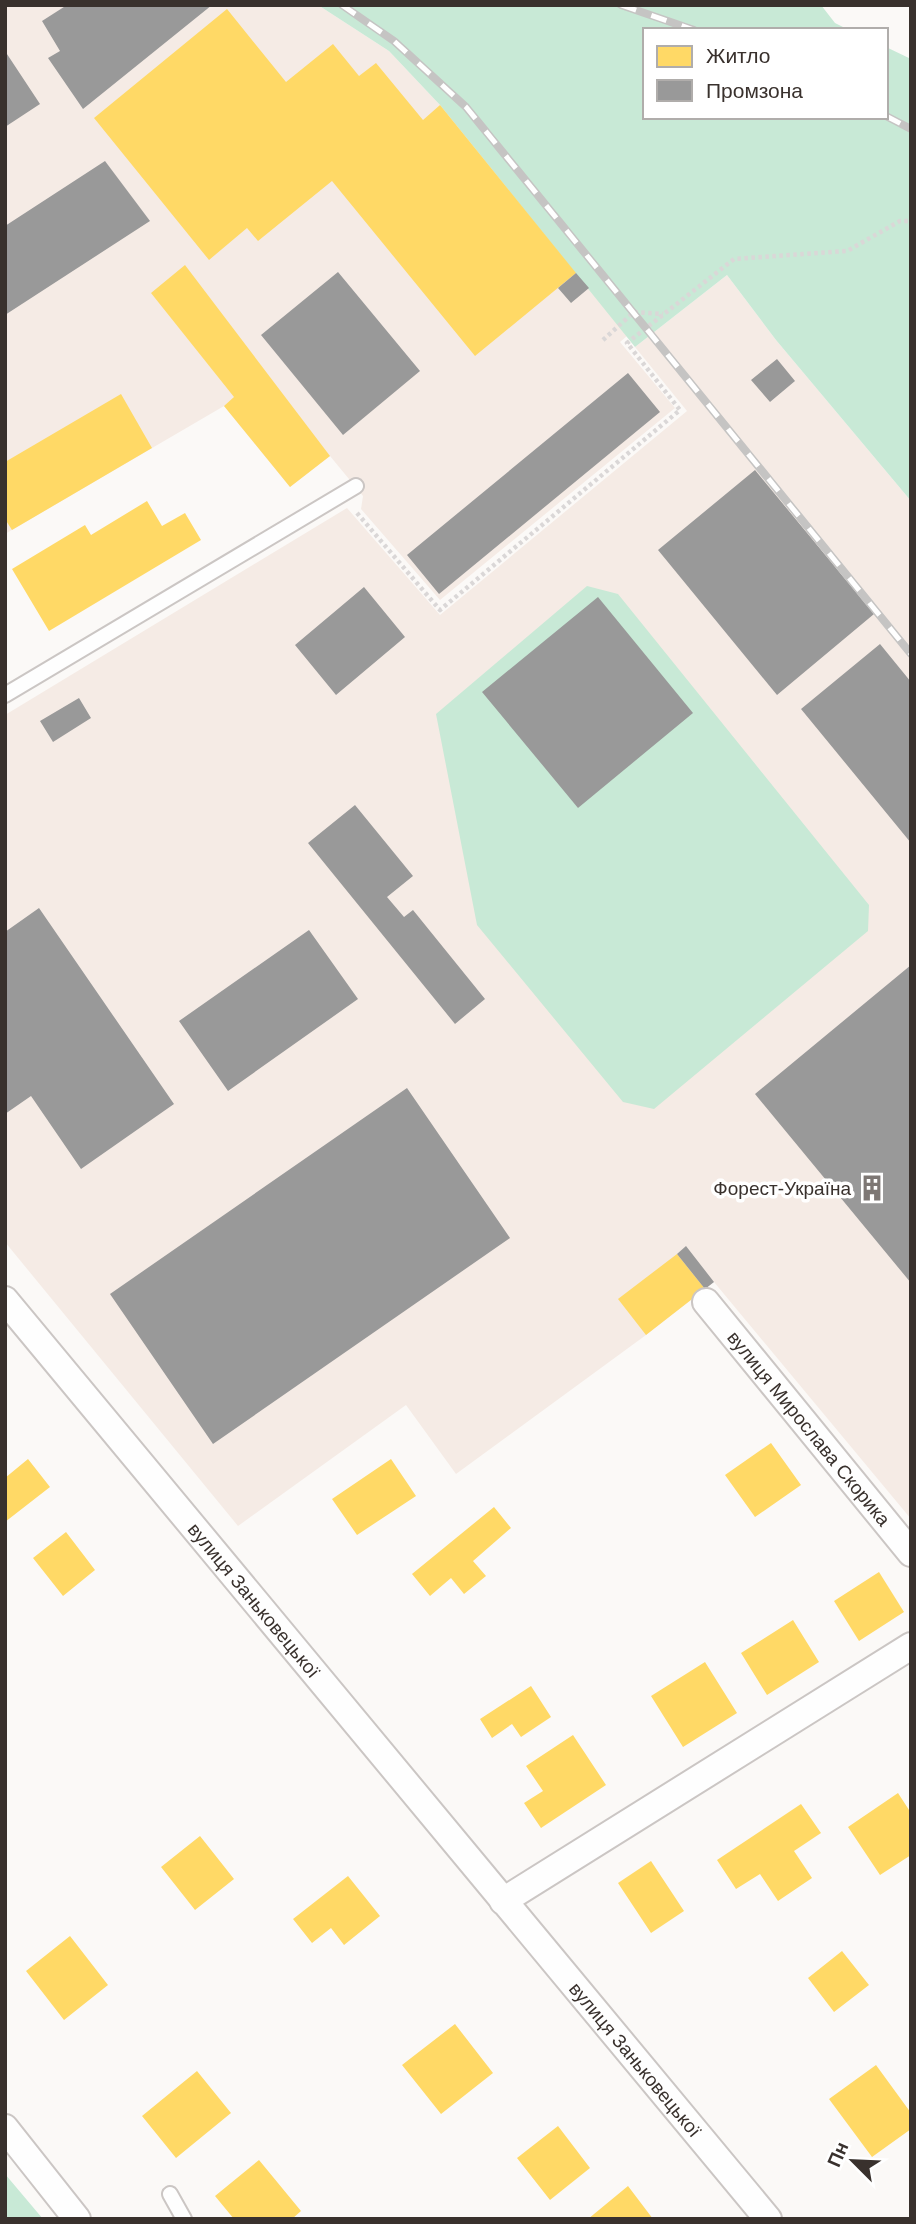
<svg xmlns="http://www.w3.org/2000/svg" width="916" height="2224" viewBox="0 0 916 2224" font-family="Helvetica,sans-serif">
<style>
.built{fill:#f5ebe5}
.green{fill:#c8e9d6}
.homes{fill:#ffd966}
.industry{fill:#999}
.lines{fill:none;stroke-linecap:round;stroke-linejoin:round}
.lane-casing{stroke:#cbc6c4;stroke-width:18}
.street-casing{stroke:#cbc6c4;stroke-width:30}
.path{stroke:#dad7d7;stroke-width:4.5;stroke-dasharray:3.5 3.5;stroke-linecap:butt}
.lane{stroke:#fefefe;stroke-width:14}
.street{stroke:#fefefe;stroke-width:26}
.rail-casing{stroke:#c5c4c3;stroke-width:8}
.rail{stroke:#fff;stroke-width:5;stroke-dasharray:16;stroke-linecap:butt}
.labels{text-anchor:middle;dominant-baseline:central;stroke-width:7;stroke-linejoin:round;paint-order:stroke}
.poi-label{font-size:19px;fill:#39312d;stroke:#fff;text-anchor:end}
.street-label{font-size:19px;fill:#39312d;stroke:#fff}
</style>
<rect width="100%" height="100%" fill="#fbf9f7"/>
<!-- built -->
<path class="built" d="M 5,5 L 318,5 L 389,51 L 440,105 L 627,336 L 620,342 L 675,408 L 440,600 L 361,509 L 363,496 L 330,456 L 290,487 L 224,406 L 5,534 Z
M 727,275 L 776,340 L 911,501 L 911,1519 L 714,1282 L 646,1335 L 456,1474 L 406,1405 L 238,1526 L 5,1242 L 5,715 L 347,508 L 440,615 L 687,411 L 635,347 Z"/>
<!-- green -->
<path class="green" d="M 318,5 L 821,5 L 835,23 L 849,30 L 645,30 L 645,117 L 886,117 L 886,47 L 911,59 L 911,501 L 776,340 L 727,275 L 635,347 L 440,105 L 389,51 Z
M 587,586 L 618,594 L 869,905 L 868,931 L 654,1109 L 623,1102 L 477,925 L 436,714 Z
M 5,2174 L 43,2219 L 5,2219 Z"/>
<!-- homes -->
<path class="homes" d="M 227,9 L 286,82 L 333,44 L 359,76 L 376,63 L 423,120 L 440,105 L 576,273 L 475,356 L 332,181 L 258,241 L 247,228 L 209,260 L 94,118 Z
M 185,265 L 330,456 L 290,487 L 224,406 L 234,397 L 151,293 Z
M 121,394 L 152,448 L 12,530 L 5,519 L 5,462 Z
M 147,501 L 162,526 L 185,513 L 201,540 L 49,631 L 12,569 L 85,525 L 91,535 Z
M 677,1254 L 705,1289 L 646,1335 L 618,1299 Z
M 771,1443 L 801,1485 L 755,1517 L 725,1475 Z
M 28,1459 L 50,1487 L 5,1522 L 5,1478 Z
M 391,1459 L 416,1496 L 357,1535 L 332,1499 Z
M 494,1507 L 511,1528 L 473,1561 L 486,1576 L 464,1594 L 451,1578 L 430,1596 L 412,1574 Z
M 66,1532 L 95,1570 L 63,1596 L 33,1558 Z
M 879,1572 L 904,1612 L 859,1641 L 834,1601 Z
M 793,1620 L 819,1662 L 767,1695 L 741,1653 Z
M 705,1662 L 737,1713 L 683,1747 L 651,1696 Z
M 531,1686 L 551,1717 L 521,1737 L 512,1724 L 492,1738 L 480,1719 Z
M 573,1735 L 606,1785 L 541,1828 L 524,1803 L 543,1791 L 526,1766 Z
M 898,1793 L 911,1813 L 911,1855 L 880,1875 L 848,1827 Z
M 801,1804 L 821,1833 L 794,1851 L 812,1878 L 778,1901 L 760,1874 L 736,1889 L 717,1860 Z
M 200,1836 L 234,1879 L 195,1910 L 161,1867 Z
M 651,1861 L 684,1911 L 651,1933 L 618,1883 Z
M 348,1876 L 380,1916 L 344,1945 L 331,1928 L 312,1943 L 293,1919 Z
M 70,1936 L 108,1985 L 64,2020 L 26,1971 Z
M 842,1951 L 869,1985 L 834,2012 L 808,1978 Z
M 455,2024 L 493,2073 L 441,2114 L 402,2065 Z
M 876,2065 L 911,2113 L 911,2129 L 872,2157 L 829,2099 Z
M 197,2071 L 231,2113 L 176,2158 L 142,2116 Z
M 558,2126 L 590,2168 L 550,2200 L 517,2158 Z
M 259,2160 L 301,2211 L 292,2219 L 234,2219 L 215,2196 Z
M 628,2186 L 653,2219 L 588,2219 Z"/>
<!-- industry -->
<path class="industry" d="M 67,5 L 212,5 L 83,109 L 48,58 L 60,51 L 42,21 Z
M 5,51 L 40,104 L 5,127 Z
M 105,161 L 150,221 L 5,315 L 5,226 Z
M 338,272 L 420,371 L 343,435 L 261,335 Z
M 576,273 L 589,288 L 571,303 L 558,288 Z
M 777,359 L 795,381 L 770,402 L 751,380 Z
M 628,373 L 660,412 L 439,594 L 407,555 Z
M 755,470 L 874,614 L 777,695 L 658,550 Z
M 364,587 L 405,637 L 336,695 L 295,645 Z
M 598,597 L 693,713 L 578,808 L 482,692 Z
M 880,644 L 911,682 L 911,843 L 801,709 Z
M 79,698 L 91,718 L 53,742 L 40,721 Z
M 355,805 L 413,876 L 387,897 L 404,917 L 413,910 L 485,999 L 455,1024 L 308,843 Z
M 39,908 L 174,1104 L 81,1169 L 31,1096 L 5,1114 L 5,932 Z
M 309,930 L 358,999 L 228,1091 L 179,1021 Z
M 911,965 L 911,1283 L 755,1094 Z
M 407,1088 L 510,1238 L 213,1444 L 110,1294 Z
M 686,1246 L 714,1282 L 705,1289 L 677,1254 Z"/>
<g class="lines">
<!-- lane casing -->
<g class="lane-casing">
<path id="lane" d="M 5,695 L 356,486
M 170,2194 L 184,2219"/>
</g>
<!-- street casing -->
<g class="street-casing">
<g id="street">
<path id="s1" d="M 5,1300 L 768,2219"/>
<path id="s2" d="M 706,1302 L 911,1553"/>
<path d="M 503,1901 L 911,1646"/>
<path d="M 5,2128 L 77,2219"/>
</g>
</g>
<!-- path -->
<path class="path" d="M 603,340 L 634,312 L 663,314
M 357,513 L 440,610 L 680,410 L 627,343 L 734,259 L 847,251 L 900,221 L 911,221"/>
<!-- lane -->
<use href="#lane" class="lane"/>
<!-- street -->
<use href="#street" class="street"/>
<!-- rail casing -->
<g class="rail-casing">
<path id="rail" d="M 342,5 L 394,41 L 466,107 L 911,654
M 621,5 L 694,30
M 886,116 L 911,129"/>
</g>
<!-- rail -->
<use href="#rail" class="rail"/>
</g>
<!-- icons -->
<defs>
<g id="building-bare" transform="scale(2.1)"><path d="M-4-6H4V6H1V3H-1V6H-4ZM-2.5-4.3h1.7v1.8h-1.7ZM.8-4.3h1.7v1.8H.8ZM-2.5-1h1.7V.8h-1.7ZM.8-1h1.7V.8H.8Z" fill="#7d7774" stroke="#fff" stroke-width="2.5" paint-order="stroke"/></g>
</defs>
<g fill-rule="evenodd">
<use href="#building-bare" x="872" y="1188"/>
</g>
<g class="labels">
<!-- poi labels -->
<g class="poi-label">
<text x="851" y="1188">Форест-Україна</text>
</g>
<!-- street labels -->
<g class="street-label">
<text stroke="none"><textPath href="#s2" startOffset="163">вулиця Мирослава Скорика</textPath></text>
<text stroke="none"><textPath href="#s1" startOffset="390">вулиця Заньковецької</textPath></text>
<text stroke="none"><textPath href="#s1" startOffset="987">вулиця Заньковецької</textPath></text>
</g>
</g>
<!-- border -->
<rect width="916" height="2224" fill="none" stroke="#39312d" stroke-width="14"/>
<!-- legend -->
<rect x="643" y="28" width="245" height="91" fill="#ffffff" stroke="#b0adab" stroke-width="2"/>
<rect x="657" y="46" width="35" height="21" fill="#ffd966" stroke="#b0adab" stroke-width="2"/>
<text x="706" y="63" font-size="21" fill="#39312d">Житло</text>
<rect x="657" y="80" width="35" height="21" fill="#999999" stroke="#b0adab" stroke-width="2"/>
<text x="706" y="98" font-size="21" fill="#39312d">Промзона</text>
<!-- north arrow -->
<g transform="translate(853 2161) rotate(294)" stroke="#ffffff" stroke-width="5" paint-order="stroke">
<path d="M0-5L12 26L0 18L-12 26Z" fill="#39312d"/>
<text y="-10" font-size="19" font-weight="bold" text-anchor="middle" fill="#39312d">Пн</text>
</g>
</svg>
